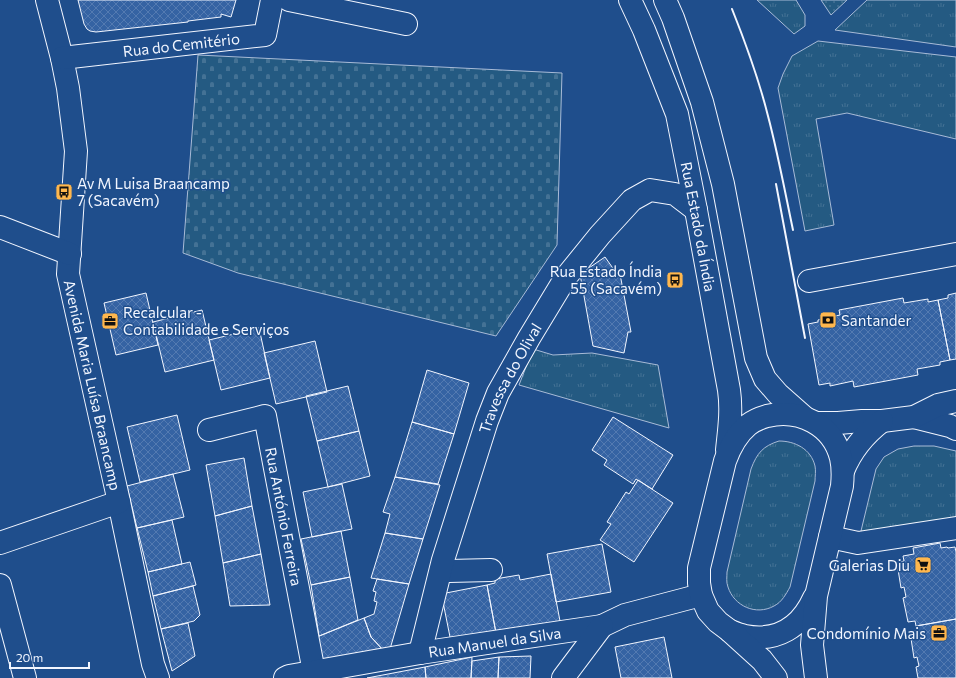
<svg xmlns="http://www.w3.org/2000/svg" width="956" height="678" viewBox="0 0 956 678" font-family="Commissioner,sans-serif">
<style>
.grass{fill:url(#grass-tufts);stroke:#a8bbd7}
.cemetery{fill:url(#cemetery-stones);stroke:#a8bbd7}
.park{fill:url(#park-dots);stroke:#a8bbd7}
.building{fill:url(#building-cross-hatch);stroke:#f2f6ff}
.lines{fill:none;stroke-linecap:round;stroke-linejoin:round}
.minor-casing{stroke:#f2f6ff;stroke-width:24}
.primary-casing{stroke:#f2f6ff;stroke-width:24}
.minor{stroke:#1f4e8c;stroke-width:22}
.primary{stroke:#1f4e8c;stroke-width:22}
.wall{stroke:#f2f6ff;stroke-width:2}
.labels{text-anchor:middle;dominant-baseline:central;stroke-width:3;stroke-linejoin:round;paint-order:stroke}
.street-label{font-size:15px;fill:#f2f6ff;stroke:#1f4e8c}
.poi-label{font-size:15px;fill:#f2f6ff;stroke:#1f4e8c;text-anchor:start}
</style>
<defs>
<pattern id="grass-tufts" width="24" height="20" patternUnits="userSpaceOnUse"><rect width="24" height="20" fill="#245a82"/><path d="M3 7l-1-3M5 7V3M7 7l1-3M15 17l-1-3M17 17v-4M19 17l1-3" fill="none" stroke="#447295"/></pattern>
<pattern id="cemetery-stones" width="16" height="16" patternUnits="userSpaceOnUse"><rect width="16" height="16" fill="#245a82"/><path d="M2 7V4a2 2 0 0 1 4 0v3zM10 15v-3a2 2 0 0 1 4 0v3z" fill="#447295"/></pattern>
<pattern id="park-dots" width="8" height="8" patternUnits="userSpaceOnUse"><rect width="8" height="8" fill="#245a82"/><path d="M2 2h.1M6 6h.1" fill="none" stroke="#447295" stroke-width="1.8" stroke-linecap="round"/></pattern>
<pattern id="building-cross-hatch" width="8" height="8" patternUnits="userSpaceOnUse"><rect width="8" height="8" fill="#3563a3"/><path d="M0 0l8 8M0 8l8-8" fill="none" stroke="#537ab1"/></pattern>
</defs>
<rect width="100%" height="100%" fill="#1f4e8c"/>
<!-- grass -->
<path class="grass" d="M 757,0 L 796,0 L 805,15 L 805,26 L 794,34 Z
M 867,0 L 956,0 L 956,47 L 835,30 Z
M 818,41 L 956,57 L 956,139 L 847,113 L 816,119 L 834,225 L 805,231 L 778,88 L 783,74 L 792,56 Z
M 533,349 L 553,355 L 592,353 L 658,365 L 669,428 L 519,385 Z
M 779,441 C 795,441 811,449 815,466 C 816,471 815,476 815,481 L 790,587 C 786,594 782,602 774,606 C 756,616 734,606 728,587 C 726,582 727,577 727,572 L 751,469 C 757,453 763,446 779,441 Z
M 914,446 L 934,446 L 956,451 L 956,519 L 877,535 L 861,531 L 876,469 L 884,457 L 898,449 Z"/>
<!-- cemetery -->
<path class="cemetery" d="M 198,55 L 562,73 L 557,245 L 496,336 L 238,273 L 183,253 Z"/>
<!-- park -->
<path class="park" d="M 821,0 L 847,0 L 831,15 Z"/>
<!-- building -->
<path class="building" d="M 78,0 L 236,0 L 231,17 L 221,14 L 221,17 L 188,21 L 188,22 L 96,32 L 90,31 L 87,29 L 84,24 Z
M 605,257 L 617,274 L 620,274 L 631,332 L 628,332 L 624,353 L 593,346 L 580,274 Z
M 146,293 L 158,345 L 116,355 L 104,303 Z
M 956,293 L 956,359 L 950,360 L 938,300 L 948,298 L 948,295 Z
M 903,298 L 904,303 L 928,299 L 928,302 L 938,300 L 950,360 L 940,362 L 940,365 L 917,369 L 918,375 L 854,387 L 853,381 L 830,386 L 830,383 L 819,385 L 808,324 L 818,322 L 818,320 L 840,315 L 839,310 Z
M 202,310 L 214,360 L 165,372 L 153,322 Z
M 259,328 L 270,378 L 221,390 L 209,340 Z
M 315,341 L 327,392 L 276,404 L 264,353 Z
M 427,370 L 469,383 L 454,434 L 412,422 Z
M 348,386 L 359,431 L 317,441 L 306,396 Z
M 177,415 L 190,470 L 140,482 L 127,427 Z
M 613,417 L 673,455 L 652,489 L 636,479 L 633,484 L 604,465 L 607,460 L 592,450 Z
M 412,422 L 454,434 L 438,484 L 395,477 Z
M 359,431 L 370,476 L 328,487 L 317,441 Z
M 244,458 L 252,506 L 215,516 L 206,465 Z
M 173,474 L 184,517 L 137,528 L 127,486 Z
M 395,477 L 440,485 L 423,539 L 385,533 L 390,514 L 383,512 Z
M 638,480 L 673,503 L 634,562 L 600,540 L 611,524 L 607,522 L 626,492 L 629,494 Z
M 342,484 L 352,529 L 312,537 L 303,492 Z
M 252,506 L 261,554 L 223,563 L 215,516 Z
M 172,520 L 182,564 L 148,572 L 137,528 Z
M 341,531 L 350,577 L 311,585 L 301,539 Z
M 385,533 L 423,539 L 409,584 L 371,578 Z
M 940,543 L 941,548 L 947,547 L 948,548 L 955,547 L 956,552 L 956,619 L 916,626 L 915,621 L 908,622 L 903,598 L 906,597 L 904,587 L 901,588 L 897,563 L 904,561 L 903,556 L 914,554 L 913,548 Z
M 602,544 L 611,592 L 556,602 L 547,554 Z
M 261,554 L 270,605 L 230,606 L 223,563 Z
M 190,562 L 196,585 L 153,596 L 148,572 Z
M 551,574 L 560,621 L 496,633 L 487,585 L 495,583 L 495,579 L 519,575 L 520,580 Z
M 350,577 L 358,620 L 319,636 L 311,585 Z
M 377,579 L 409,584 L 390,649 L 384,651 L 371,637 L 364,618 L 374,614 L 377,602 L 374,601 L 376,592 L 373,591 Z
M 487,585 L 496,633 L 451,642 L 443,602 L 446,593 Z
M 193,586 L 200,615 L 194,621 L 161,629 L 153,596 Z
M 364,618 L 371,637 L 384,651 L 322,663 L 317,637 Z
M 956,619 L 956,678 L 918,678 L 916,667 L 919,666 L 917,657 L 914,658 L 910,632 L 917,631 L 916,626 Z
M 188,623 L 195,656 L 172,671 L 161,629 Z
M 664,637 L 672,678 L 621,678 L 615,647 Z
M 531,656 L 530,678 L 498,678 L 499,657 Z
M 472,657 L 471,678 L 426,678 L 425,667 Z
M 499,657 L 498,678 L 471,678 L 472,661 Z
M 425,667 L 426,678 L 367,678 Z"/>
<g class="lines">
<!-- minor casing -->
<g class="minor-casing">
<g id="minor">
<path id="s1" d="M 47,0 L 62,58 L 68,88 L 76,151 L 68,274 L 119,502 L 153,664 L 158,678"/>
<path d="M 289,0 L 406,24"/>
<path id="s2" d="M 62,58 L 265,35 L 272,0"/>
<path d="M 0,227 L 70,254"/>
<path d="M 809,281 L 956,254"/>
<path d="M 914,417 L 950,426 L 956,429"/>
<path d="M 817,423 L 838,423 L 862,421 L 882,421 L 914,417 L 938,405 L 956,401"/>
<path id="s3" d="M 209,430 L 265,416 L 314,672"/>
<path d="M 843,471 C 851,451 865,434 882,421"/>
<path d="M 830,537 L 858,543 L 956,528"/>
<path d="M 0,543 L 119,502"/>
<path d="M 441,570 L 449,571 L 491,570"/>
<path d="M 0,585 L 25,678"/>
<path id="s4" d="M 420,653 L 443,560 L 487,421 L 498,393 L 529,338 L 566,277 L 600,235 L 632,200 L 650,190 L 675,194 L 696,210"/>
<path id="s5" d="M 285,678 L 289,676 L 420,653 L 602,626 L 625,615 L 701,595"/>
<path d="M 563,678 L 602,626"/>
</g>
</g>
<!-- primary casing -->
<g class="primary-casing">
<g id="primary">
<path id="s6" d="M 630,0 L 644,30 L 677,114 L 696,210 L 729,390 C 732,411 729,430 727,450"/>
<path d="M 665,0 L 673,18 L 702,102 L 723,184 L 756,358 L 765,379 L 778,394 L 804,417"/>
<path d="M 730,631 C 735,633 740,635 745,636 C 777,642 801,627 814,598"/>
<path d="M 776,678 L 762,660 L 730,631 L 718,622 L 708,611 L 701,595 L 699,583 L 699,568 L 725,461 C 730,447 736,435 748,425 C 753,421 760,418 767,416 C 799,408 833,425 841,458 C 843,467 843,476 842,486 L 816,596 L 812,645 L 816,678"/>
</g>
</g>
<!-- minor -->
<use href="#minor" class="minor"/>
<!-- primary -->
<use href="#primary" class="primary"/>
<!-- wall -->
<path class="wall" d="M 732,9 C 746,44 759,80 768,116 C 778,154 785,192 793,230
M 776,184 L 805,338"/>
</g>
<!-- icons -->
<defs>
<g id="bus-square" transform="scale(0.9)"><rect x="-9" y="-9" width="18" height="18" rx="4" fill="#ffb74d" stroke="#1f4e8c"/><path d="M-5-6H5V4H4V6H2V4H-2V6H-4V4H-5ZM-3.5-4V0h7V-4ZM-3.5 1.2v1.5H-2V1.2ZM2 1.2v1.5H3.5V1.2Z" fill="#111"/></g>
<g id="bank-square" transform="scale(0.9)"><rect x="-9" y="-9" width="18" height="18" rx="4" fill="#ffb74d" stroke="#1f4e8c"/><path d="M-6-4H6V4H-6ZM0-2.3a2.3 2.3 0 1 0 0 4.6a2.3 2.3 0 1 0 0-4.6Z" fill="#111"/></g>
<g id="office-square" transform="scale(0.9)"><rect x="-9" y="-9" width="18" height="18" rx="4" fill="#ffb74d" stroke="#1f4e8c"/><path d="M-6-3h4V-5.5h4V-3h4V5H-6ZM-1-4.5V-3h2v-1.5ZM-6 0V1H6V0Z" fill="#111"/></g>
<g id="supermarket-square" transform="scale(0.9)"><rect x="-9" y="-9" width="18" height="18" rx="4" fill="#ffb74d" stroke="#1f4e8c"/><path d="M-6-5.5h2.5l.6 2H6L4.5 2H-2.5L-4.4-4H-6ZM-1.5 3.2a1.3 1.3 0 1 0 .1 0ZM3 3.2a1.3 1.3 0 1 0 .1 0Z" fill="#111"/></g>
</defs>
<g fill-rule="evenodd">
<use href="#bus-square" x="64" y="192"/>
<use href="#bus-square" x="675" y="280"/>
<use href="#bank-square" x="828" y="320"/>
<use href="#office-square" x="110" y="321"/>
<use href="#supermarket-square" x="923" y="565"/>
<use href="#office-square" x="939" y="633"/>
</g>
<g class="labels">
<!-- street labels -->
<g class="street-label">
<text stroke="none"><textPath href="#s2" startOffset="120">Rua do Cemitério</textPath></text>
<text stroke="none"><textPath href="#s6" startOffset="238">Rua Estado da Índia</textPath></text>
<text stroke="none"><textPath href="#s4" startOffset="290">Travessa do Olival</textPath></text>
<text stroke="none"><textPath href="#s1" startOffset="391">Avenida Maria Luísa Braancamp</textPath></text>
<text stroke="none"><textPath href="#s3" startOffset="160">Rua António Ferreira</textPath></text>
<text stroke="none"><textPath href="#s5" startOffset="213">Rua Manuel da Silva</textPath></text>
</g>
<!-- poi labels -->
<g class="poi-label">
<text x="77" y="183">Av M Luisa Braancamp<tspan x="77" dy="17">7 (Sacavém)</tspan></text>
<text x="662" y="271" text-anchor="end">Rua Estado Índia<tspan x="662" dy="17">55 (Sacavém)</tspan></text>
<text x="123" y="312">Recalcular -<tspan x="123" dy="17">Contabilidade e Serviços</tspan></text>
<text x="841" y="320">Santander</text>
<text x="910" y="565" text-anchor="end">Galerias Diu</text>
<text x="926" y="633" text-anchor="end">Condomínio Mais</text>
</g>
</g>
<!-- scale -->
<path d="M10 662v6h79v-6" fill="none" stroke="#f2f6ff" stroke-width="2"/>
<text x="16" y="662" font-size="12" fill="#f2f6ff" stroke="#1f4e8c" stroke-width="3" paint-order="stroke">20 m</text>
</svg>
